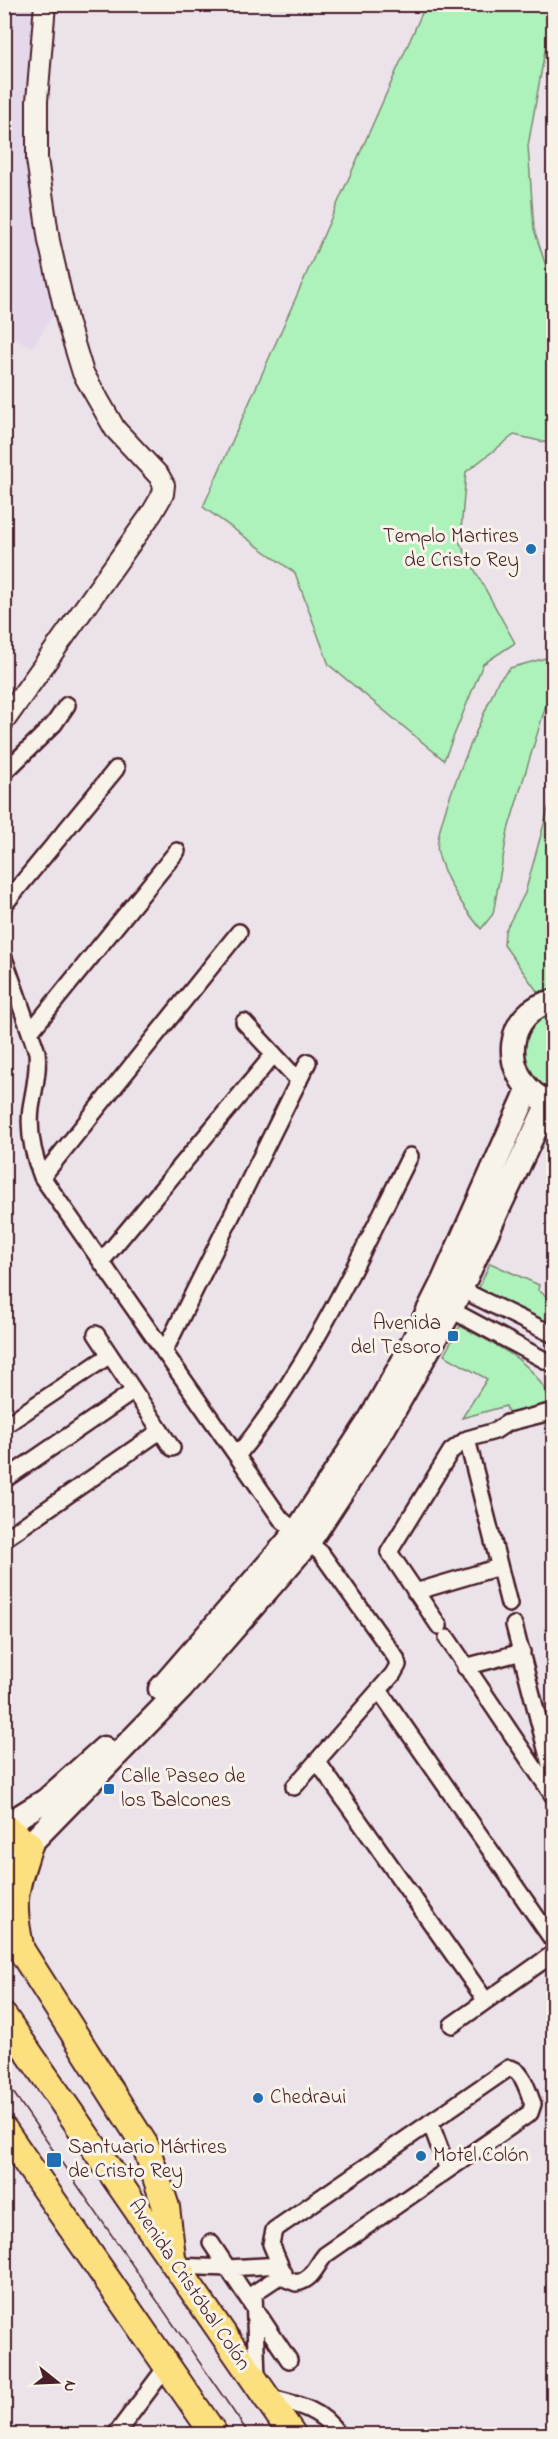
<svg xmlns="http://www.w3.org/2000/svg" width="558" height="2439" viewBox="0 0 558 2439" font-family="'Indie Flower',sans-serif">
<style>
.built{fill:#e5d8eb}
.green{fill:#adf1bb;stroke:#7c8873;stroke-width:1.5}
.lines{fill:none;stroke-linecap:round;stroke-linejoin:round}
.minor-casing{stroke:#4a1f2b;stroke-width:20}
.tertiary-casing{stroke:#4a1f2b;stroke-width:24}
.secondary-casing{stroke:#4a1f2b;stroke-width:27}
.primary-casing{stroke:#4a1f2b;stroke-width:30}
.minor{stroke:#f7f3e8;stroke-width:15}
.tertiary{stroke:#f7f3e8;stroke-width:20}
.secondary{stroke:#f7f3e8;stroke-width:22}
.primary{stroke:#fce080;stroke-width:26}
.tram{stroke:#4a1f2b;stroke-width:1.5}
.poi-dot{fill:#1f6fb2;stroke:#f7f3e8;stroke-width:2}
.labels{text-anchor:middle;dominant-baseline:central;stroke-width:6;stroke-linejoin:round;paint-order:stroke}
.poi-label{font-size:21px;fill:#4a1f2b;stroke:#f7f3e8;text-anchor:start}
.street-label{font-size:21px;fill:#4a1f2b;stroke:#f7f3e8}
</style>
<rect width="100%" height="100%" fill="#ece3ea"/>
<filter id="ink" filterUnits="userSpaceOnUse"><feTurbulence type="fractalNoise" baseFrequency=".0167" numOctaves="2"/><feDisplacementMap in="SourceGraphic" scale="12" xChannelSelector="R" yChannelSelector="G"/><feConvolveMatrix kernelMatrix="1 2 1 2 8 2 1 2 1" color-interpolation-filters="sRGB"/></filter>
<g filter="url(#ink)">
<!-- built -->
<path class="built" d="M 5,5 L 36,5 L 32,53 L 58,308 L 33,347 L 10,338 L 5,349 Z"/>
<!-- green -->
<path class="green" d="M 426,4 L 554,5 L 553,21 L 549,28 L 528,146 L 534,229 L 553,288 L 553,444 L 514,435 L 466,472 L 460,543 L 515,643 L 483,664 L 444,760 L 329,665 L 295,573 L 203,507 Z
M 553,72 L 553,198 L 548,171 Z
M 553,656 L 553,682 L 508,830 L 493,914 L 481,929 C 463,907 445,881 438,853 C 431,826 485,713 498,681 L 510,668 Z
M 553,791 L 553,992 L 539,994 L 504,945 L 505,931 L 525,893 Z
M 553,1010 L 553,1094 L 542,1090 L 530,1082 L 520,1042 L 525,1028 Z
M 490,1263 L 539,1285 L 538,1290 L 553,1301 L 553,1328 L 533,1320 L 478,1290 Z
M 460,1326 C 497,1346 537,1361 551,1404 L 509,1416 L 506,1406 L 462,1418 L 487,1379 L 444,1355 Z"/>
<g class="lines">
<!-- minor casing -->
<g class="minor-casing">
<path id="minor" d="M 4,773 L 54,724 L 67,705
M 4,905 L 116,769
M 4,958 L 37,1052 C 39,1071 34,1089 31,1108 C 28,1132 33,1155 42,1177 L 281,1519 L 321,1553 L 396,1658 L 398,1665 L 393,1674 L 294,1787
M 244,1022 L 299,1081
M 31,1031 L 177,851
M 42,1177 L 239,932
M 101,1262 L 274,1054
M 454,1286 L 554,1335
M 444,1306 L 554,1365
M 96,1334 L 172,1448
M 164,1352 L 308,1062
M 4,1426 L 110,1355
M 467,1439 L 509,1604
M 237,1456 C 310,1366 359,1258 410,1156
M 4,1480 L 134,1391
M 4,1539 L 160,1431
M 415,1592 L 499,1567
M 514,1625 L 554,1780
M 439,1626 L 389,1552 L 451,1451 L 467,1439 L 495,1431 L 507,1423 L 554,1411
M 447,1638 L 554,1797
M 465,1667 L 522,1652
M 379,1690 L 554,1942
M 317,1761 L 486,2001
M 452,2025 L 554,1953
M 509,2068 C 523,2069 528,2092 533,2104 L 530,2113 L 325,2255 C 315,2267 313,2280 296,2283 L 286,2279 L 271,2244 L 274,2230 Z
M 430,2122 L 448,2170
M 211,2243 L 289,2360
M 177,2266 L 228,2268 L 280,2265
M 257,2378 L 254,2293 L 284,2273
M 266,2397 C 296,2404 320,2408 338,2434
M 116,2434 L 167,2366"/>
</g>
<!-- tertiary casing -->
<g class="tertiary-casing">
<path id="tertiary" d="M 4,721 L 152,513 L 163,494 L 164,485 L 159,476 L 115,429 L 83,373 L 68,324 L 49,241 L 37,159 L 37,101 L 45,4"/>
</g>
<!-- secondary casing -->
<g class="secondary-casing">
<path id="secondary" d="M 540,1098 C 500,1073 504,1011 554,1001
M 160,1689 L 296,1532 L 369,1421 L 402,1363 L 443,1281 L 528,1090
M 4,1826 L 46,1800 L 104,1748
M 4,1863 L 29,1845 L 182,1688 L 309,1542 L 384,1428 L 451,1310 L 548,1103"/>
</g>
<!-- primary casing -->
<g class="primary-casing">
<path id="primary" d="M 4,1827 L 29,1845 C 14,1891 10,1902 21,1950 L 146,2147 L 166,2207 L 172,2257
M 4,2017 L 292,2434
M 4,2130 L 214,2434"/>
</g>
<!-- minor -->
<use href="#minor" class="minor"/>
<!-- tertiary -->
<use href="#tertiary" class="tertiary"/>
<!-- secondary -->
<use href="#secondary" class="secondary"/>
<!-- primary -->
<use href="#primary" class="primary"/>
<!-- tram -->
<path class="tram" d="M 4,2079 L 249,2434"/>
</g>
</g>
<!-- markers -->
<g class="poi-dot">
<circle cx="531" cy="549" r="6"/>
<rect x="447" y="1330" width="12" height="12" rx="3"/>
<rect x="103" y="1783" width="12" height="12" rx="3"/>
<circle cx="258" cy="2098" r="6"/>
<circle cx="421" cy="2156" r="6"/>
<rect x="46" y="2152" width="16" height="16" rx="3"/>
</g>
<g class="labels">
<!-- poi labels -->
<g class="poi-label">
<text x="519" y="537" text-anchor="end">Templo Martires<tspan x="519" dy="24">de Cristo Rey</tspan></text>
<text x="441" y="1324" text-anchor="end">Avenida<tspan x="441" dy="24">del Tesoro</tspan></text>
<text x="121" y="1777">Calle Paseo de<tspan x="121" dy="24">los Balcones</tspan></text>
<text x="270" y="2098">Chedraui</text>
<text x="68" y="2148">Santuario Mártires<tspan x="68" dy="24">de Cristo Rey</tspan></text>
<text x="433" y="2156">Motel Colón</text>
</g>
<!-- street labels -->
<g class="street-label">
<text transform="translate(189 2285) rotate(56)">Avenida Cristóbal Colón</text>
</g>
</g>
<!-- margin -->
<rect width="558" height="2439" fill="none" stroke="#f7f3e8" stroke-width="24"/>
<rect x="12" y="12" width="534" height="2415" fill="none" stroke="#4a1f2b" stroke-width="2" filter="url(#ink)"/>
<!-- north arrow -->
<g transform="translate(57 2382) rotate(108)" stroke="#f7f3e8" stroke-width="4.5" paint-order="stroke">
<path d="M0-4.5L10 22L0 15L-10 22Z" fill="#4a1f2b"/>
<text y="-9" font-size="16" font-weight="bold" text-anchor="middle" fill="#4a1f2b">N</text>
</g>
</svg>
